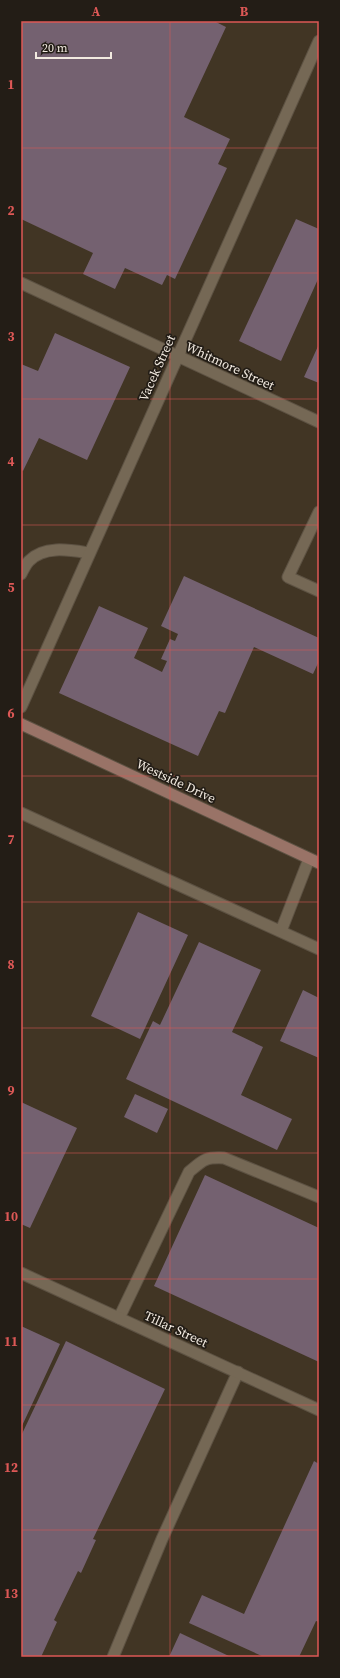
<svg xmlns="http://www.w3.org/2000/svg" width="340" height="1678" viewBox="0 0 340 1678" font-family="'Source Serif 4',serif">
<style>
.building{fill:#746170}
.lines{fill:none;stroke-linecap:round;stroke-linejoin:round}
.service-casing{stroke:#5d5243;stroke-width:13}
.minor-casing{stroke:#5d5243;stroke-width:13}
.secondary-casing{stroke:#5d5243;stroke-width:13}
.service{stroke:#756855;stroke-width:11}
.minor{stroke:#756855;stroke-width:11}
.secondary{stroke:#997367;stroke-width:11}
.grid{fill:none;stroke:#dd5856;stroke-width:1;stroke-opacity:0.55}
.labels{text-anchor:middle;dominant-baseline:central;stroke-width:3.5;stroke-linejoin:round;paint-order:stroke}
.street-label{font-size:13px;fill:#f2eae0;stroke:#231d16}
.neatline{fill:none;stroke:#dd5856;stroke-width:1.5}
.grid-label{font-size:13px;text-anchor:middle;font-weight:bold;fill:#dd5856}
</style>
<rect width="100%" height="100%" fill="#413524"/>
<!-- building -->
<path class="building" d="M 21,21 L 214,21 L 226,27 L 184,117 L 230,139 L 218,164 L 227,168 L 175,279 L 167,275 L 162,285 L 125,268 L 115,289 L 83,274 L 93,253 L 21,219 Z
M 296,219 L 319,229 L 319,277 L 281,361 L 239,341 Z
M 55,333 L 130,367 L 87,460 L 39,438 L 23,471 L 21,470 L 21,364 L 38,371 Z
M 319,344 L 319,383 L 304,377 Z
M 184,576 L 319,638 L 319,661 L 313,674 L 254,647 L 225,713 L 219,711 L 198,756 L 59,693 L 99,606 L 148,628 L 134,658 L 162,672 L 167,661 L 161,659 L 170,639 L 175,641 L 178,634 L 161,626 Z
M 138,912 L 188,935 L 140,1039 L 91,1016 Z
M 199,942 L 261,970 L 232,1032 L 263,1047 L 241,1095 L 292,1119 L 277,1150 L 126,1079 L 153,1021 L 160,1025 Z
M 303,990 L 319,998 L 319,1058 L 280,1041 Z
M 135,1094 L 168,1109 L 157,1133 L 124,1117 Z
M 21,1102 L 77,1128 L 30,1228 L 21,1224 Z
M 205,1175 L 319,1228 L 319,1362 L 154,1286 Z
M 21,1326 L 60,1344 L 21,1428 Z
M 66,1341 L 165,1389 L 93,1539 L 96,1540 L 81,1573 L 78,1571 L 54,1620 L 57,1622 L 41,1657 L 21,1657 L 21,1436 Z
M 314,1461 L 319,1464 L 319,1622 L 316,1621 L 299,1657 L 264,1657 L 189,1623 L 202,1595 L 244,1614 Z
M 180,1633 L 231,1657 L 169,1657 Z"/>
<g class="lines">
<!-- service casing -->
<g class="service-casing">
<path id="service" d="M 319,512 L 288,577 L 319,591
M 21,574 C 23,570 26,564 29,561 C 44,545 70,550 89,553
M 21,813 L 319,949
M 281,931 L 309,859
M 119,1318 L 189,1172 C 203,1160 205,1157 224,1158 L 319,1197
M 113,1657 L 162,1539 L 238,1372"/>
</g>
<!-- minor casing -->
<g class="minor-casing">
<path id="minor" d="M 21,283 L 319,422
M 21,707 L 319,41
M 21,1273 L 319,1410"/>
</g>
<!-- secondary casing -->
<g class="secondary-casing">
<path id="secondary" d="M 21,724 L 319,863"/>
</g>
<!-- service -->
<use href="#service" class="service"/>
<!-- minor -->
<use href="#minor" class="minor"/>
<!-- secondary -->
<use href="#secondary" class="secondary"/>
</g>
<!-- grid -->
<path class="grid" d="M 170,21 L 170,1657M 21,148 L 319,148M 21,273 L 319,273M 21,399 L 319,399M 21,525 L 319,525M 21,650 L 319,650M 21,776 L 319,776M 21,902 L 319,902M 21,1028 L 319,1028M 21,1153 L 319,1153M 21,1279 L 319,1279M 21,1405 L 319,1405M 21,1530 L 319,1530"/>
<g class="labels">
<!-- street labels -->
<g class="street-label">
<text transform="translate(230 366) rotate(25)">Whitmore Street</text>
<text transform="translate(157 368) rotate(-66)">Vacek Street</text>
<text transform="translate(176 781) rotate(25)">Westside Drive</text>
<text transform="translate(176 1329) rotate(25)">Tillar Street</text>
</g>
</g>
<!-- border -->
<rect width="340" height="1678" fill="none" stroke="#231d16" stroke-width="44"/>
<!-- scale -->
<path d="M36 52v6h75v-6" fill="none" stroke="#f2eae0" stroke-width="2"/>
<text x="42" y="52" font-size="12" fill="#f2eae0" stroke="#231d16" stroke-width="3" paint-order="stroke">20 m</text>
<rect x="22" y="22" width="296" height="1634" class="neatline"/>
<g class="grid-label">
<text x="96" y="16">A</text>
<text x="244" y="16">B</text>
<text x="11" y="89">1</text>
<text x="11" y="215">2</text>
<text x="11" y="341">3</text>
<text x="11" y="466">4</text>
<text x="11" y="592">5</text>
<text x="11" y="718">6</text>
<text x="11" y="844">7</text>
<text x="11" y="969">8</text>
<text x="11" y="1095">9</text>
<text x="11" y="1221">10</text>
<text x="11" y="1346">11</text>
<text x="11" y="1472">12</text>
<text x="11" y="1598">13</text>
</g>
</svg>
